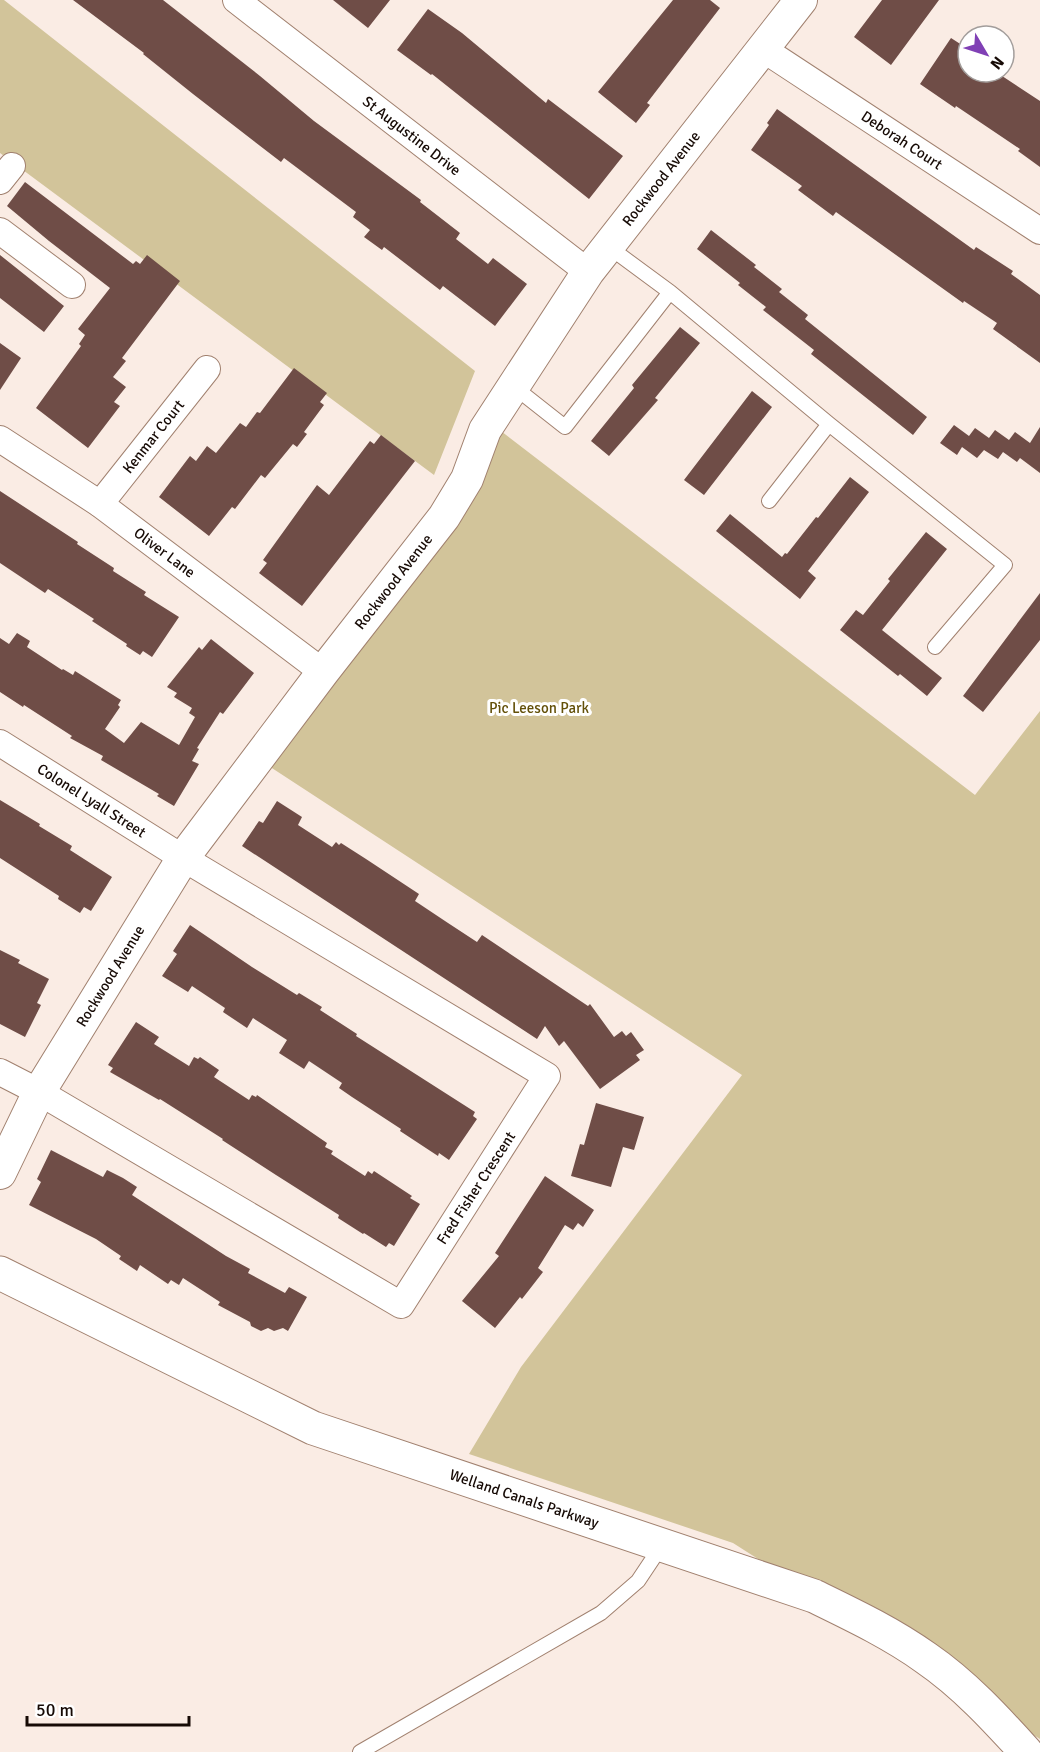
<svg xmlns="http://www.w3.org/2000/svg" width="1040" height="1752" viewBox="0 0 1040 1752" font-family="Signika,sans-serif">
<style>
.green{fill:#d2c49a}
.building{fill:#6f4d47}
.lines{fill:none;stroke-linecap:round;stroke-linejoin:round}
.service-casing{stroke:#a1816f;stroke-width:16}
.minor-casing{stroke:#a1816f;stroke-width:28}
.tertiary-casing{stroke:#a1816f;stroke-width:34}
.secondary-casing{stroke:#a1816f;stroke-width:35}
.service{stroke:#fff;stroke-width:14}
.minor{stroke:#fff;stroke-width:26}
.tertiary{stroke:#fff;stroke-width:32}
.secondary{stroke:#fff;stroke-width:33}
.labels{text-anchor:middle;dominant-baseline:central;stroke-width:6;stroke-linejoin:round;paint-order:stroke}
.street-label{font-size:15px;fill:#160a05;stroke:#fff}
.park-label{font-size:15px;fill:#635009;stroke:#fff}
</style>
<rect width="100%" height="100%" fill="#faece4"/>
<!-- green -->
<path class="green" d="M 0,0 L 4,0 L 475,371 L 434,475 L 0,153 Z
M 497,428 L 975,795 L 1040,711 L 1040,1739 L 733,1543 L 469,1454 L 521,1367 L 742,1075 L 255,757 Z"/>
<!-- building -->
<path class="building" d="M 73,0 L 163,0 L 260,76 L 314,121 L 421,200 L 420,202 L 460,233 L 456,239 L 488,264 L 493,258 L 527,284 L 495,326 L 443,286 L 440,290 L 384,247 L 382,250 L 364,237 L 370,230 L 353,217 L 356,212 L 284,158 L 281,162 L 193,94 L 143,54 L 144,53 Z
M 333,0 L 390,0 L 368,28 Z
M 673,0 L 710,0 L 720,8 L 647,103 L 650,105 L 636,123 L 598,92 Z
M 882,0 L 939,0 L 891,65 L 854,37 Z
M 428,9 L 462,33 L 546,103 L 548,99 L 623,156 L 589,199 L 432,74 L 431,75 L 397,50 Z
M 951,38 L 968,49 L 968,72 L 996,72 L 1040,101 L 1040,167 L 1018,151 L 1020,149 L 956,106 L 955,108 L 920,84 Z
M 777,109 L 974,250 L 976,247 L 1013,271 L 1011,274 L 1040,295 L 1040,363 L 993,329 L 997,323 L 964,301 L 963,303 L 836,212 L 833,216 L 798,190 L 802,186 L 751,150 L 769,125 L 767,123 Z
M 25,182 L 133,264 L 136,261 L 140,264 L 147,255 L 180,281 L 122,358 L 126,361 L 113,377 L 126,387 L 114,402 L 120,406 L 88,448 L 36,408 L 81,346 L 79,344 L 85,335 L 78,329 L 110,288 L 49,241 L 7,206 Z
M 711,230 L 756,265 L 754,267 L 782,289 L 779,292 L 808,315 L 805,319 L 927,417 L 913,435 L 811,354 L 814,350 L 763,310 L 766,307 L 738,285 L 740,283 L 697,249 Z
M 0,255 L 64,306 L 44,332 L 0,298 Z
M 680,327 L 700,343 L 655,398 L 658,400 L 609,456 L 591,441 L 634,388 L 632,385 Z
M 0,343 L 21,358 L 0,390 Z
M 294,368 L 327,393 L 320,402 L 324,405 L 304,432 L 307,434 L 297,447 L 293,444 L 265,478 L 261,475 L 235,509 L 232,507 L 209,536 L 159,497 L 190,456 L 196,461 L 207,446 L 216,453 L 240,423 L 246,427 L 257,412 L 260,413 Z
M 752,391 L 772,407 L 704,495 L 684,480 Z
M 954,425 L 969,436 L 975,428 L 989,438 L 995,430 L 1009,440 L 1015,432 L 1030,443 L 1040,427 L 1040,473 L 1020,458 L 1017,462 L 1003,452 L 998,459 L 984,450 L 977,458 L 962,447 L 957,455 L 940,443 Z
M 381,435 L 415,461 L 302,606 L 259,573 L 267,563 L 263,560 L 317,485 L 329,495 L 370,441 L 374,444 Z
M 850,477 L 869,492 L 808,571 L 816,578 L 800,599 L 716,531 L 730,514 L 782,557 L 785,553 L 787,554 L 816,517 L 818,518 Z
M 0,491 L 78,542 L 77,544 L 114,568 L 113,571 L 146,592 L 144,595 L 179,617 L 152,657 L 143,651 L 140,655 L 126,646 L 127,644 L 92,621 L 94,619 L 48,589 L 45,593 L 0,563 Z
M 926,532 L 947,549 L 882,630 L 942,678 L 927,696 L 900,674 L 898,676 L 840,630 L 856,610 L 863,615 L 890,581 L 888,579 Z
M 1040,593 L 1040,640 L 983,712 L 963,696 Z
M 17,633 L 30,641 L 27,647 L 62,670 L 63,669 L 73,675 L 75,671 L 121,700 L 118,705 L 120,707 L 105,729 L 124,743 L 141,722 L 179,745 L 195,717 L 189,713 L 192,708 L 174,697 L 177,693 L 167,687 L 199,647 L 202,650 L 211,639 L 254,673 L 223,714 L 220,712 L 197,748 L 199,749 L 192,761 L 199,764 L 174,806 L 157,796 L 159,794 L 101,760 L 103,756 L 70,738 L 72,736 L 24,705 L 23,707 L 0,692 L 0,638 L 9,644 Z
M 0,800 L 40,824 L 39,826 L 72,846 L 70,850 L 112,877 L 91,911 L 84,907 L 80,913 L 58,899 L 59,896 L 0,858 Z
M 277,801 L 302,817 L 298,825 L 332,847 L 336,842 L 339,845 L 341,843 L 366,859 L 419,894 L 415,901 L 448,923 L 477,942 L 482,935 L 588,1006 L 590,1004 L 614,1037 L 622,1031 L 626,1036 L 631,1032 L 644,1050 L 636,1055 L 640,1060 L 600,1089 L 564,1041 L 559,1046 L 545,1026 L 537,1039 L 242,846 L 259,821 L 263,823 Z
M 190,925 L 252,967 L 297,995 L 299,993 L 322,1007 L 320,1010 L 357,1034 L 356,1036 L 475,1112 L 473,1116 L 477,1119 L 449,1160 L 439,1153 L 438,1156 L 400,1131 L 401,1129 L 352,1097 L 339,1088 L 342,1083 L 309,1061 L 304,1069 L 279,1053 L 287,1040 L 253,1018 L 247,1028 L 223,1012 L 225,1008 L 192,986 L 188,992 L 162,976 L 177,954 L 173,951 Z
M 0,950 L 20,960 L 18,963 L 49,979 L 37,1003 L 41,1005 L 25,1037 L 0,1024 Z
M 136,1022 L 159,1037 L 154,1044 L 189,1066 L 194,1057 L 198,1059 L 200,1057 L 219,1070 L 214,1077 L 249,1100 L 252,1095 L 256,1097 L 257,1095 L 327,1143 L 325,1147 L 333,1151 L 331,1154 L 365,1176 L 368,1171 L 372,1174 L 374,1171 L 412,1196 L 410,1198 L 420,1204 L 394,1246 L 389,1243 L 386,1247 L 364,1233 L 363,1234 L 338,1218 L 339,1215 L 276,1175 L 222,1140 L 223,1139 L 160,1099 L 159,1100 L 110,1072 L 113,1068 L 108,1065 Z
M 596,1103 L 644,1117 L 634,1150 L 623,1147 L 611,1187 L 571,1176 L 580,1144 L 584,1145 Z
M 51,1150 L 103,1177 L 107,1170 L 123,1178 L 137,1187 L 132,1195 L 226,1256 L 250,1269 L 248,1273 L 285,1293 L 289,1287 L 307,1297 L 288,1331 L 283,1328 L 274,1331 L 268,1328 L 261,1331 L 251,1326 L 250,1322 L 218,1305 L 220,1302 L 183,1278 L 179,1285 L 171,1280 L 168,1284 L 140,1265 L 137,1271 L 119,1259 L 121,1256 L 96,1239 L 29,1205 L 41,1182 L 37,1179 Z
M 545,1176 L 594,1210 L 583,1227 L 578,1223 L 573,1230 L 565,1225 L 538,1268 L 543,1272 L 522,1299 L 520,1297 L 495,1328 L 462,1301 L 499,1256 L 495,1253 Z"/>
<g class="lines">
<!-- service casing -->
<g class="service-casing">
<path id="service" d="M 670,292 L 829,424 L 1005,565 L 935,647
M 513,386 L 565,427 L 670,292 L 609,247
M 769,501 L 829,424
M 360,1752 L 601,1613 L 638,1581 L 662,1545"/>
</g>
<!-- minor casing -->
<g class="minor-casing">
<g id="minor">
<path id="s1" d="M 236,0 L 588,272"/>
<path id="s2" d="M 763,49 L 1040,231"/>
<path d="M 0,181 L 12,166"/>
<path d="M 0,231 L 72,285"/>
<path id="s3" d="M 0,439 L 100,504 L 323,672"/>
<path id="s4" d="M 100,504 L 207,369"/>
<path id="s5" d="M 0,743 L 183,858 L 547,1076 L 401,1305 L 39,1092 L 0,1072"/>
</g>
</g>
<!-- tertiary casing -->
<g class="tertiary-casing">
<g id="tertiary">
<path id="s6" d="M 0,1173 L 39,1092 L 183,858 L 323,672 L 444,517 L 467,479 L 485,430 L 588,272 L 801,0"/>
</g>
</g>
<!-- secondary casing -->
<g class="secondary-casing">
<g id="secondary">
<path id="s7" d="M 0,1273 L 313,1428 L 814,1596 C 853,1615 891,1633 926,1658 C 964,1684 996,1719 1026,1752"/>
</g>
</g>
<!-- service -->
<use href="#service" class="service"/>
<!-- minor -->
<use href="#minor" class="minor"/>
<!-- tertiary -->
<use href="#tertiary" class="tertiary"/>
<!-- secondary -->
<use href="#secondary" class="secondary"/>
</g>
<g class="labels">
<!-- street labels -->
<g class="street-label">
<text stroke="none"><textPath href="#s1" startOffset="222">St Augustine Drive</textPath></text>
<text stroke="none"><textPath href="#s2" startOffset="166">Deborah Court</textPath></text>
<text stroke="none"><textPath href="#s6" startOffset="1198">Rockwood Avenue</textPath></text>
<text stroke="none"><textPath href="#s4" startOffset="86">Kenmar Court</textPath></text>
<text stroke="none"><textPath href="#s3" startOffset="200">Oliver Lane</textPath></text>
<text stroke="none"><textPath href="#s6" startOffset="712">Rockwood Avenue</textPath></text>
<text stroke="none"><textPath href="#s5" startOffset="108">Colonel Lyall Street</textPath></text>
<text stroke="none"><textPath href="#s6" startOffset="226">Rockwood Avenue</textPath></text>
<text transform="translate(476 1188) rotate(-57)">Fred Fisher Crescent</text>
<text stroke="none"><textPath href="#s7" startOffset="572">Welland Canals Parkway</textPath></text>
</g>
<!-- park labels -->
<g class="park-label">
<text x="539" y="708">Pic Leeson Park</text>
</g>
</g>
<!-- north arrow -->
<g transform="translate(986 54) rotate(129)"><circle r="28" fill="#ffffff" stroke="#a29d9b" stroke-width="1.5"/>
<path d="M0-4.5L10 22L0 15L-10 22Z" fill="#8040b5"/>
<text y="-9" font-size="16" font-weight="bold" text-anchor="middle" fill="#160a05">N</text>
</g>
<!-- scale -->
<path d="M27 1716v9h162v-9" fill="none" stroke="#160a05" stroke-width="3"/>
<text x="36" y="1716" font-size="18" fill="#160a05" stroke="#ffffff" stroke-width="4.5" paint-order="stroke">50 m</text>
</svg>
